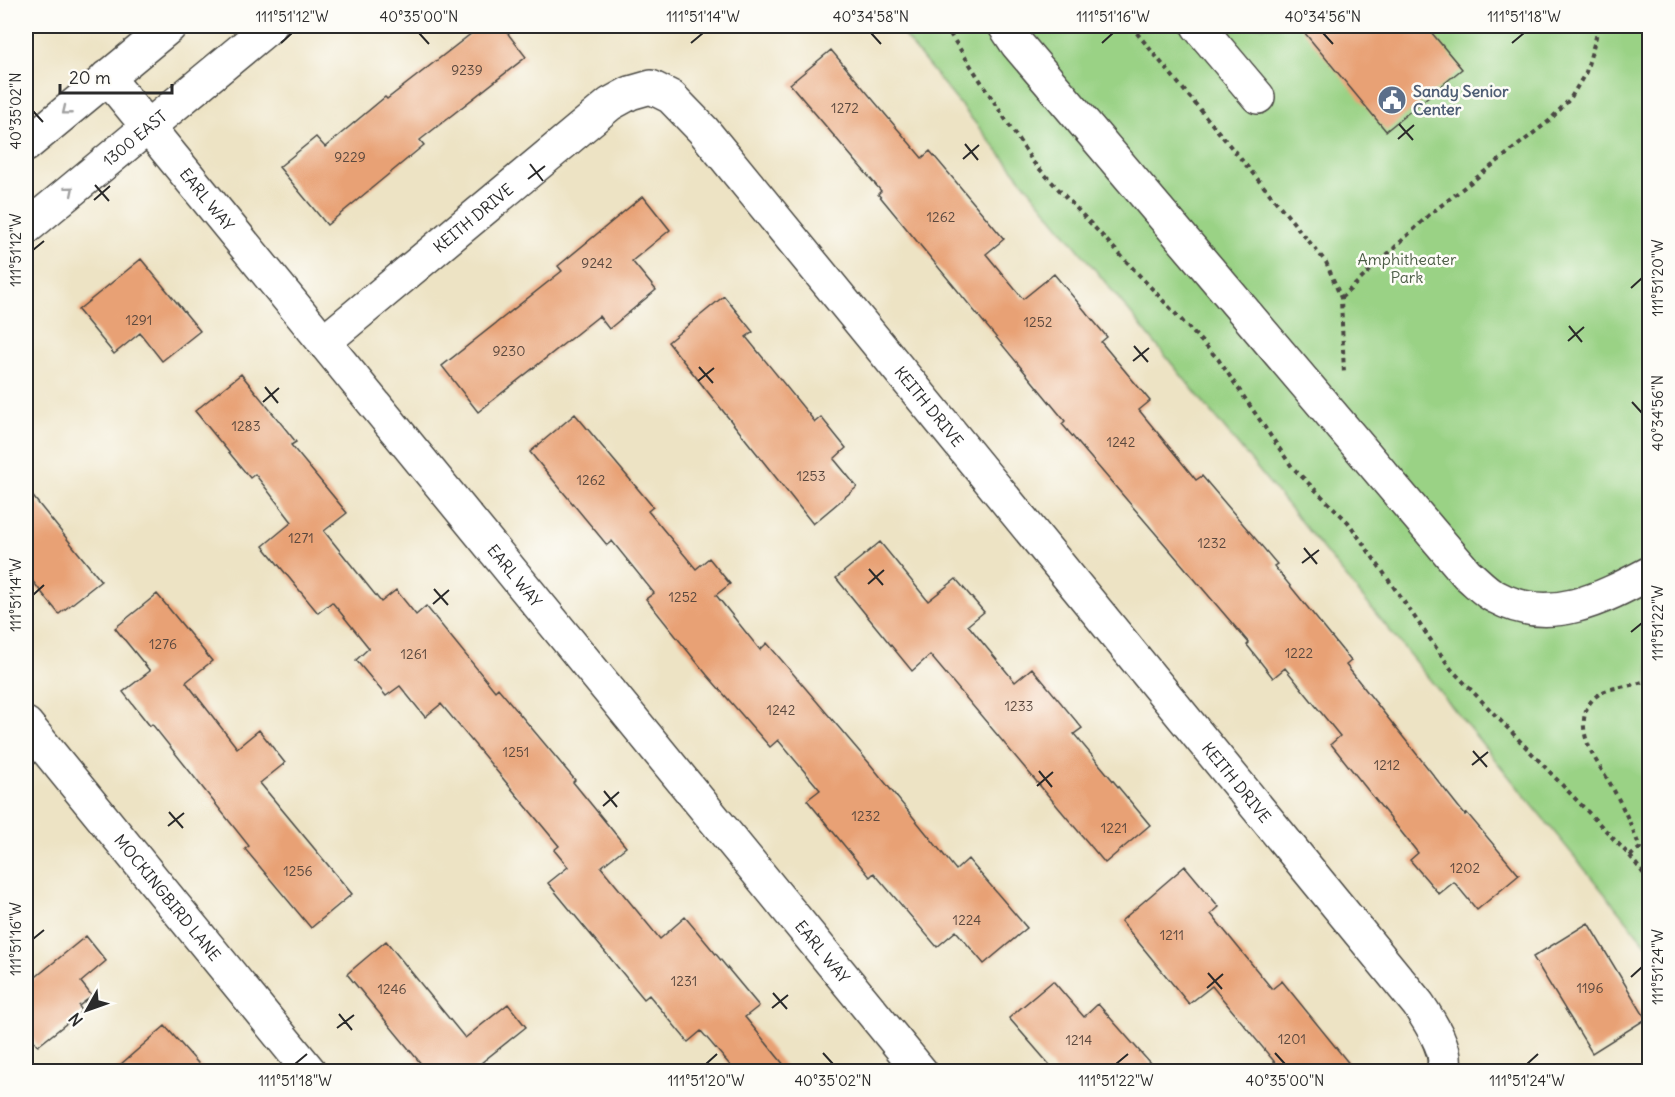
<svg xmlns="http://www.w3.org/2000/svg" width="1675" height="1097" viewBox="0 0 1675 1097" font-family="Delius,sans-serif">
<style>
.green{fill:#9ad285;stroke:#627e58;stroke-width:1.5}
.building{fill:#e8a175}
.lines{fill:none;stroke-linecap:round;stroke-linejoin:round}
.minor-casing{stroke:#484742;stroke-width:36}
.major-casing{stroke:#484742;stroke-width:36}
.path{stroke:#484742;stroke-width:4;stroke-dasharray:4.5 4.5;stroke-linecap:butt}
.minor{stroke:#fff;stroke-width:33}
.major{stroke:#fff;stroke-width:33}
.oneway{stroke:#a0a0a0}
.ticks{fill:none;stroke:#2b2b2b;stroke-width:2}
.labels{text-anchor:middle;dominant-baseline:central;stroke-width:5;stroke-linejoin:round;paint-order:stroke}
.number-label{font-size:14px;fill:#5a483e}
.service-label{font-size:16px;font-weight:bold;fill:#4e5e75;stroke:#fdfcf7;text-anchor:start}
.street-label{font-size:16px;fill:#2b2b2b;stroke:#fdfcf7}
.park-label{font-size:16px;fill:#4c5d46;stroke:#fdfcf7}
.neatline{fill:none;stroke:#2b2b2b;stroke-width:2}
.ticks-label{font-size:15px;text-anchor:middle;fill:#2b2b2b}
</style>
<rect width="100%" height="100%" fill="#fdfcf7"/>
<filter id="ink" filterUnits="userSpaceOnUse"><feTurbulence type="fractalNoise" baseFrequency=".0167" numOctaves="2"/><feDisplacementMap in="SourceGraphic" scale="12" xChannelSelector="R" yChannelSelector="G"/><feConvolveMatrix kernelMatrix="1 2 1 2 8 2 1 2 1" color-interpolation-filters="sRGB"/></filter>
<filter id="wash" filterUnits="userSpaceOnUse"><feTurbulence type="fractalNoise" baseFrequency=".008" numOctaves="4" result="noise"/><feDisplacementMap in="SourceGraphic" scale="24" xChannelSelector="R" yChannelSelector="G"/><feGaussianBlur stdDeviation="1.35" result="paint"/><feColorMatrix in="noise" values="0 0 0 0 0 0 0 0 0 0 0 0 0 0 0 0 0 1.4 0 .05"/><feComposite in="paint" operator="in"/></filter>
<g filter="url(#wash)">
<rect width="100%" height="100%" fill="#ede3c4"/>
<!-- green -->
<path class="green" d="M 896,26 L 1649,26 L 1649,948 Z"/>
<g id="blocks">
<!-- building -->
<path class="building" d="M 481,26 L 502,26 L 526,57 L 420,140 L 424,145 L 327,225 L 279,167 L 316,137 L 325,147 L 385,97 L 387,99 Z
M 1299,26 L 1426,26 L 1462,69 L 1386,131 Z
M 831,50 L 922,158 L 930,151 L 1004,239 L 986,254 L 1023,299 L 1054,274 L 1107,337 L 1101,342 L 1150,401 L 1139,410 L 1196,480 L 1202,476 L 1277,564 L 1274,566 L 1351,661 L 1346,665 L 1465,815 L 1467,813 L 1519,875 L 1477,910 L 1454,882 L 1439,894 L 1410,860 L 1418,853 L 1331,744 L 1340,736 L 1285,668 L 1273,678 L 1247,645 L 1249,643 L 1062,424 L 1065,421 L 878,194 L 881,191 L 790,84 Z
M 643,196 L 670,230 L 632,261 L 656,290 L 609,329 L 599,316 L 478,412 L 442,366 L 562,271 L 558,266 Z
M 141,259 L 200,331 L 162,361 L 140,333 L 114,354 L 78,310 Z
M 724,296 L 753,332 L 746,337 L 815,422 L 821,417 L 846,448 L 834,459 L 857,487 L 813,524 L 668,342 Z
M 241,374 L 296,442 L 291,445 L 347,513 L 324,531 L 381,602 L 396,590 L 416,615 L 426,606 L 495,691 L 498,688 L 575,780 L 573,782 L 626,847 L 601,867 L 660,939 L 685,917 L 759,1006 L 745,1017 L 789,1071 L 735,1071 L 701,1031 L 688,1042 L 649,995 L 644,999 L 548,883 L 568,867 L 554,850 L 559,846 L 441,704 L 425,717 L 400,686 L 386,696 L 356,660 L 369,648 L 332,602 L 318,613 L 263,546 L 292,522 L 255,474 L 250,478 L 195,411 Z
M 575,414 L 653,507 L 648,511 L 696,569 L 709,558 L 730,584 L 716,595 L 760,650 L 767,643 L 870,764 L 956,870 L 968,859 L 1027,928 L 984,964 L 956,931 L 937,947 L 874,873 L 870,877 L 807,800 L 820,790 L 778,740 L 770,747 L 707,675 L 646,599 L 654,593 L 612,541 L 607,545 L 530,452 Z
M 26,488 L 101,581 L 59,614 L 26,573 Z
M 880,542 L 928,601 L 956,579 L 984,612 L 968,625 L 1015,682 L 1032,668 L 1082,728 L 1074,734 L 1150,825 L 1105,863 L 930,655 L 912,671 L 836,578 Z
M 157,594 L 212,661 L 186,682 L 237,748 L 259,730 L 285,763 L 260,783 L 352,894 L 311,928 L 245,849 L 249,846 L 152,724 L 150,726 L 123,692 L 150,671 L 115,628 Z
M 1185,866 L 1219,907 L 1211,914 L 1272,989 L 1282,981 L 1355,1071 L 1282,1071 L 1212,986 L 1189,1004 L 1121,921 Z
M 1588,923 L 1646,1019 L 1592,1053 L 1533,957 Z
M 86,936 L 106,961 L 81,982 L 92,996 L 79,1006 L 82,1011 L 38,1046 L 26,1030 L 26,985 Z
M 386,941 L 465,1038 L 508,1004 L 526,1027 L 471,1071 L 427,1071 L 347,974 Z
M 1053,981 L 1084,1017 L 1098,1004 L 1157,1071 L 1055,1071 L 1009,1018 Z
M 165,1026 L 205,1071 L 113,1071 Z"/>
</g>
</g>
<g filter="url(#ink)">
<use href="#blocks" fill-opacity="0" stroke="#484742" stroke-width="1.5"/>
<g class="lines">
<!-- minor casing -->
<g class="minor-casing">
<g id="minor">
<path d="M 1005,26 L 1017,44 L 1467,574 C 1476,581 1485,592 1496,597 C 1550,626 1601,599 1650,573"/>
<path d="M 1198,26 L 1258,97"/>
<path id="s1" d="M 107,77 L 921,1072"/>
<path id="s2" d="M 324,342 L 610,104 L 630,93 L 651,87 L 671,97 L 703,130 L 1418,1004 C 1428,1019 1452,1054 1442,1072"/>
<path id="s3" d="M 26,724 L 310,1072"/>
</g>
</g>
<!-- major casing -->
<g class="major-casing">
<g id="major">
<path d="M 26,145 L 170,26"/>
<path id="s4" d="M 26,228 L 270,26"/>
</g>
</g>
<!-- path -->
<path class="path" d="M 945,26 L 1033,162 L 1218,359 L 1292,467 L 1348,522 L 1451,669 L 1630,856 L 1650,882
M 1131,26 L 1326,262 L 1341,298 L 1344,374
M 1341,298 L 1429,215 L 1549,121 L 1570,99 L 1586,72 L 1596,37 L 1597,26
M 1630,856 L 1640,848 C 1632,826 1622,805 1611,785 C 1601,768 1585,747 1584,727 C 1583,716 1586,706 1594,698 C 1609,684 1633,689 1650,678"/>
<!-- minor -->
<use href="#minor" class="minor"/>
<!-- major -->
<use href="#major" class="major"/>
</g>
<!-- one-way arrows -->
<defs><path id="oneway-chevron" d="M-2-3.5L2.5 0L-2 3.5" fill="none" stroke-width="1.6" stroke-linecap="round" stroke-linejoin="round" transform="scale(1.5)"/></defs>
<g class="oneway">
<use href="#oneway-chevron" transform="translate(66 111) rotate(141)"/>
<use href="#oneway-chevron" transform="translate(70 190) rotate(-40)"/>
</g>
</g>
<!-- ticks -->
<path class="ticks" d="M 419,33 L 429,44M 871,33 L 881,44M 1323,33 L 1333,44M 281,43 L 292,33M 691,43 L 703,33M 1102,43 L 1113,33M 1512,43 L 1524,33M 33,111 L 43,122M 1399,124 L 1413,140M 1398,139 L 1414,125M 965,144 L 978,160M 963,159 L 979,145M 530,164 L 543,181M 528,179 L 545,166M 95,185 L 109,201M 94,200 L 110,186M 33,250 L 44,241M 1631,288 L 1642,278M 1569,326 L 1582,342M 1568,341 L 1584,327M 1134,346 L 1148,362M 1133,361 L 1149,348M 699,367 L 713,383M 698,381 L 714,368M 265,387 L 278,403M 263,402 L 279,388M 1632,402 L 1642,413M 1304,548 L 1317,564M 1302,563 L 1319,550M 869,569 L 883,585M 868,584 L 884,570M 434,589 L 448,605M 33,595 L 44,585M 433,604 L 449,590M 1631,632 L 1642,623M 1473,751 L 1487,767M 1472,765 L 1488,752M 1039,771 L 1052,787M 1037,786 L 1053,772M 604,791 L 617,807M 603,806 L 619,792M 169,812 L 183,828M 168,826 L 184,813M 33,939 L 44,930M 1208,973 L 1222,989M 1631,977 L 1642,967M 1207,988 L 1223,974M 773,993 L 787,1009M 772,1008 L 788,995M 339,1014 L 352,1030M 337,1028 L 354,1015M 823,1053 L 833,1064M 1275,1053 L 1285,1064M 295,1064 L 307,1054M 706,1064 L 717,1054M 1116,1064 L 1128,1054M 1527,1064 L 1538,1054"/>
<!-- icons -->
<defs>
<g id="civic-disc" transform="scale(1.5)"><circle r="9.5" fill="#5c6f8a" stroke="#fdfcf7"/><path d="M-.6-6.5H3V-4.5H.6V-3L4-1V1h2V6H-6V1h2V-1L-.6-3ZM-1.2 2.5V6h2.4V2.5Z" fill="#fff"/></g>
</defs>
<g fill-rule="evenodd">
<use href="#civic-disc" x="1392" y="100"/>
</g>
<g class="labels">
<!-- number labels -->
<g class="number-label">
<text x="467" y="70">9239</text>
<text x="845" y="108">1272</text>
<text x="350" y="157">9229</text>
<text x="941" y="217">1262</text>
<text x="597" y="263">9242</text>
<text x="139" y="320">1291</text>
<text x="1038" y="322">1252</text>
<text x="509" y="351">9230</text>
<text x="246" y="426">1283</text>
<text x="1121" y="442">1242</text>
<text x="811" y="476">1253</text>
<text x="591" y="480">1262</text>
<text x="301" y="538">1271</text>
<text x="1212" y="543">1232</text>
<text x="683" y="597">1252</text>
<text x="163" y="644">1276</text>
<text x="1299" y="653">1222</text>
<text x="414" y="654">1261</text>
<text x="1019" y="706">1233</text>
<text x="781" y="710">1242</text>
<text x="516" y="752">1251</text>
<text x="1387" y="765">1212</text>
<text x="866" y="816">1232</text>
<text x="1114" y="828">1221</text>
<text x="1465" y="868">1202</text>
<text x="298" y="871">1256</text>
<text x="967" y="920">1224</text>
<text x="1172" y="935">1211</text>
<text x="684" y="981">1231</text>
<text x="1590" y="988">1196</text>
<text x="392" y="989">1246</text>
<text x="1292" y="1039">1201</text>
<text x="1079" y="1040">1214</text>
</g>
<!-- service labels -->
<g class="service-label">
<text x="1413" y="91">Sandy Senior<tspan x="1413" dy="18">Center</tspan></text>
</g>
<!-- street labels -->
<g class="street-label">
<text stroke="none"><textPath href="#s4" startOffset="141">1300 EAST</textPath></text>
<text stroke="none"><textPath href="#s1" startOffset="158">EARL WAY</textPath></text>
<text stroke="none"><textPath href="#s2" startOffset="194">KEITH DRIVE</textPath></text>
<text stroke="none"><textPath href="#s2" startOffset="842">KEITH DRIVE</textPath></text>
<text stroke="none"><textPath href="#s1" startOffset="644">EARL WAY</textPath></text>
<text stroke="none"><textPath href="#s2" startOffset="1328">KEITH DRIVE</textPath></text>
<text stroke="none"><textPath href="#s3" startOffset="224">MOCKINGBIRD LANE</textPath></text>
<text stroke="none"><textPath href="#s1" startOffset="1130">EARL WAY</textPath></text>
</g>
<!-- park labels -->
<g class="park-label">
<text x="1407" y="259">Amphitheater<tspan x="1407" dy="18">Park</tspan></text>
</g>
</g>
<!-- margin -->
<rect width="1675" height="1097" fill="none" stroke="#fdfcf7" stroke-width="66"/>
<!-- north arrow -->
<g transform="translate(87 1010) rotate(230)" stroke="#fdfcf7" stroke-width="4.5" paint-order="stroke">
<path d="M0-4.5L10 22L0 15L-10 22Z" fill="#2b2b2b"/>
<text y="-9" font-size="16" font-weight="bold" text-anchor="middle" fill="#2b2b2b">N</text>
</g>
<!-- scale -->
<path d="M60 84v9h112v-9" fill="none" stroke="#2b2b2b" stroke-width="3"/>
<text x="69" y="84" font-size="18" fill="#2b2b2b" stroke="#fdfcf7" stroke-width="4.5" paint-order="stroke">20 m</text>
<rect x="33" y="33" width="1609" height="1031" class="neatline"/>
<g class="ticks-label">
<text x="292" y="22">111°51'12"W</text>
<text x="419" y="22">40°35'00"N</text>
<text x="703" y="22">111°51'14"W</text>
<text x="871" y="22">40°34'58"N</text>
<text x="1113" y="22">111°51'16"W</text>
<text x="1323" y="22">40°34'56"N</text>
<text x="1524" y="22">111°51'18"W</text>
<text transform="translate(16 111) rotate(-90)" y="5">40°35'02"N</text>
<text transform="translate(16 250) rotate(-90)" y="5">111°51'12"W</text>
<text transform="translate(1658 278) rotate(-90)" y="5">111°51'20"W</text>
<text transform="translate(1658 413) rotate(-90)" y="5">40°34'56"N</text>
<text transform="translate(16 595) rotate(-90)" y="5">111°51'14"W</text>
<text transform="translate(1658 623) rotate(-90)" y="5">111°51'22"W</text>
<text transform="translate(16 939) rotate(-90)" y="5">111°51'16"W</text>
<text transform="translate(1658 967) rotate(-90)" y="5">111°51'24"W</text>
<text x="295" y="1086">111°51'18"W</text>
<text x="706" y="1086">111°51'20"W</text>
<text x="833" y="1086">40°35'02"N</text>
<text x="1116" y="1086">111°51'22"W</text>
<text x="1285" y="1086">40°35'00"N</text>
<text x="1527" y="1086">111°51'24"W</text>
</g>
</svg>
